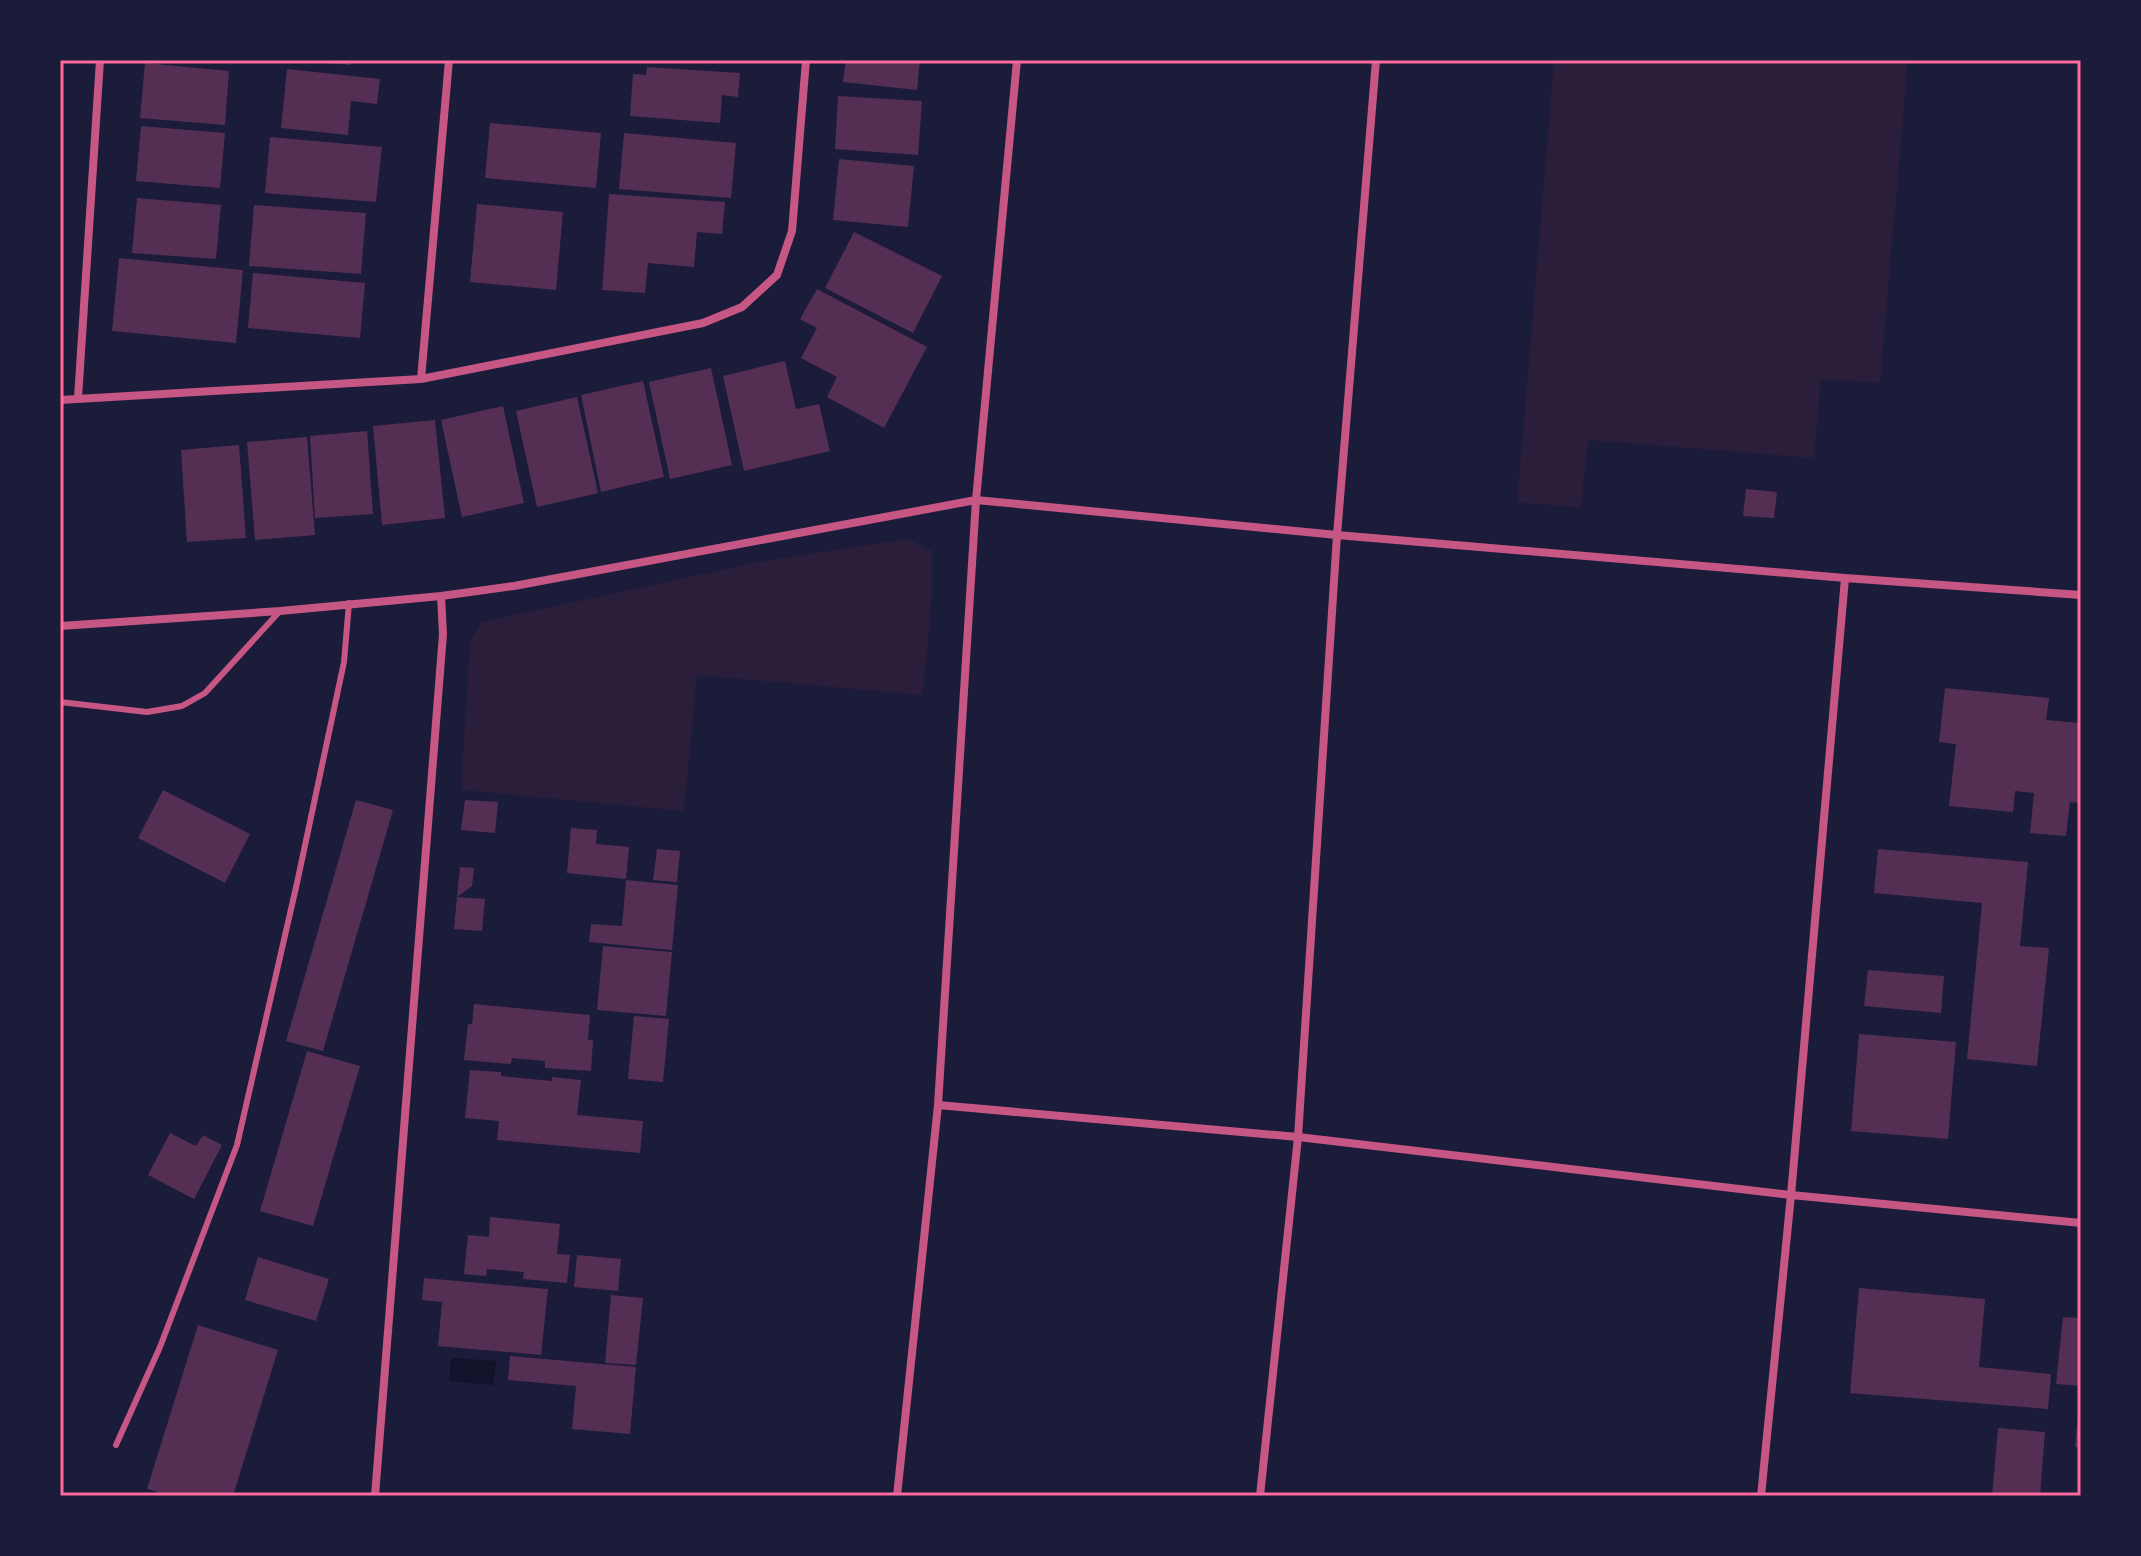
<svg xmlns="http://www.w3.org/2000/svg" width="2141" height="1556" viewBox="0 0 2141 1556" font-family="Georgia,serif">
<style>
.green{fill:#2a1e3b}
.water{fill:#12122b}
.building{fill:#542f53}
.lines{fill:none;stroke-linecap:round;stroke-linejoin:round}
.service{stroke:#c65784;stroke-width:6}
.minor{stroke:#c65784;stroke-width:8}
.neatline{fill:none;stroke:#ff6b9d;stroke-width:3}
</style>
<rect width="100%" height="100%" fill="#1b1b3a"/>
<!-- green -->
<path class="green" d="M 1554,60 L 1908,60 L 1880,383 L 1821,379 L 1814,458 L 1588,440 L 1581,508 L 1517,502 Z
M 908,539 L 932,551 L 932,598 L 923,695 L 697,675 L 684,811 L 461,790 L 470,642 L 481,622 L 763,561 Z"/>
<!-- water -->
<path class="water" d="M 451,1358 L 496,1361 L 493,1385 L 449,1381 Z"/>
<!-- building -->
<path class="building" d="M 316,60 L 350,60 L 350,65 L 316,62 Z
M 846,60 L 920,60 L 917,90 L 843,82 Z
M 145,63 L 229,71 L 225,125 L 140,118 Z
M 647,67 L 740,73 L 738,97 L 722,95 L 720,123 L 630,116 L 633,74 L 646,75 Z
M 287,69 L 380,79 L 377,104 L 351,101 L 348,135 L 281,128 Z
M 838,96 L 922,101 L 918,155 L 835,149 Z
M 490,123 L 601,133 L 596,188 L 485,178 Z
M 141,126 L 225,133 L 220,188 L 136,181 Z
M 624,133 L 736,143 L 731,198 L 619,189 Z
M 270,137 L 382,147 L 376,202 L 265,193 Z
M 839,159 L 914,166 L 908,227 L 833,220 Z
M 609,194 L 725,202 L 722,234 L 697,232 L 694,267 L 648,263 L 645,293 L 602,290 Z
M 137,198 L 221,205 L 216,259 L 132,253 Z
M 477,204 L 563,212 L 556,290 L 470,282 Z
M 254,205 L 366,213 L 361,274 L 249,266 Z
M 854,232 L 942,276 L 913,333 L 825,288 Z
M 119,258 L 243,270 L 236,343 L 112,331 Z
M 253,273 L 365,283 L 360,338 L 248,328 Z
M 817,289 L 927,347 L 884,428 L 827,397 L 837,377 L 801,358 L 817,328 L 800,319 Z
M 785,361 L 796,409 L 819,404 L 830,451 L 744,471 L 723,376 Z
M 711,368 L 732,465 L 670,479 L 649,382 Z
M 643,381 L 664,477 L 601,492 L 581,395 Z
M 577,397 L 598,493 L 537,507 L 516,411 Z
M 503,406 L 524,503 L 462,517 L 441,420 Z
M 435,420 L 445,518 L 382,525 L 373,426 Z
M 367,431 L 373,514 L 315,518 L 310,436 Z
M 307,437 L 315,535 L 255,540 L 247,442 Z
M 239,445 L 246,538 L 187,542 L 181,450 Z
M 1746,489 L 1777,492 L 1774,518 L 1743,516 Z
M 1945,688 L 2049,698 L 2046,720 L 2081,723 L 2081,803 L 2070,802 L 2066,836 L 2030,833 L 2034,793 L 2015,791 L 2013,812 L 1949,806 L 1956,744 L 1939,742 Z
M 163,790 L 250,834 L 225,883 L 138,838 Z
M 356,800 L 393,810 L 323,1051 L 286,1041 Z
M 465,800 L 498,802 L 495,833 L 461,830 Z
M 571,828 L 597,830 L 596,844 L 629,847 L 626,879 L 567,873 Z
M 657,849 L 680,851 L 677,882 L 653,880 Z
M 1878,849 L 2028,862 L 2020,946 L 2049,948 L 2037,1066 L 1967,1059 L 1982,903 L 1874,893 Z
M 460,867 L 474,868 L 472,886 L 457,897 Z
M 626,880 L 678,885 L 672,950 L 589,942 L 591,924 L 622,926 Z
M 457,897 L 485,899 L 482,931 L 454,929 Z
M 603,946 L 672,952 L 666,1016 L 597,1010 Z
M 1868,970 L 1944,976 L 1941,1013 L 1864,1006 Z
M 474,1004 L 590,1015 L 588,1040 L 593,1040 L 591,1071 L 545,1068 L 545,1061 L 512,1058 L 511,1064 L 464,1060 L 468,1024 L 472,1024 Z
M 634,1016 L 669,1019 L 663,1082 L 628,1079 Z
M 1859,1034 L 1956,1042 L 1948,1139 L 1851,1131 Z
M 307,1051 L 360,1066 L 313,1226 L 260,1211 Z
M 470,1070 L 501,1072 L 501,1076 L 552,1081 L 552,1077 L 581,1080 L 577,1115 L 643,1121 L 640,1153 L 497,1140 L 499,1121 L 465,1118 Z
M 170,1133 L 196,1146 L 203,1135 L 222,1145 L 194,1199 L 148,1175 Z
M 490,1217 L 560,1224 L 557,1254 L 570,1255 L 567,1283 L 523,1279 L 524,1272 L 487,1269 L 486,1276 L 464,1274 L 468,1235 L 489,1237 Z
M 577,1255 L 621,1259 L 618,1291 L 574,1287 Z
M 258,1257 L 329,1279 L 316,1321 L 245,1300 Z
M 424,1278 L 548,1289 L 541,1355 L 438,1346 L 442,1302 L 422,1300 Z
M 1859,1288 L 1985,1299 L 1979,1367 L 2051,1374 L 2048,1409 L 1850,1393 Z
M 611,1295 L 643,1298 L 636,1365 L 605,1363 Z
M 2063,1317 L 2081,1318 L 2081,1386 L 2056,1384 Z
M 198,1325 L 278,1350 L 233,1496 L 171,1496 L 147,1489 Z
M 510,1356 L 636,1367 L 630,1434 L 572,1429 L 576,1386 L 508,1380 Z
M 2079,1403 L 2081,1403 L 2081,1448 L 2075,1447 Z
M 1998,1428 L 2045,1432 L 2040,1496 L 1992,1496 Z"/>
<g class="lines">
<!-- service -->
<path class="service" d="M 60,702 L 147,712 L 182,706 L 205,693 L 280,611
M 116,1445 L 160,1347 L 237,1145 L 297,883 L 344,662 L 349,603"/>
<!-- minor -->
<path class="minor" d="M 421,379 L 449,60
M 78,398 L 100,60
M 60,400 L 421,379 L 703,323 L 742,307 L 777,275 L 792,231 L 806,60
M 60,626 L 280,611 L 441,596 L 514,586 L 976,500 L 1337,535 L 1845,578 L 2081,595
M 938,1105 L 1298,1137 L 1791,1195 L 2081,1223
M 375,1496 L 443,634 L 441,596
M 897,1496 L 938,1105 L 976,500 L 1017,60
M 1260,1496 L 1298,1137 L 1337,535 L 1376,60
M 1761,1496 L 1791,1195 L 1845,578"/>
</g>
<!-- border -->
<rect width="2141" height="1556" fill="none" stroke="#1b1b3a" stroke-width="124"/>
<rect x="62" y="62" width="2017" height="1432" class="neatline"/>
</svg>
